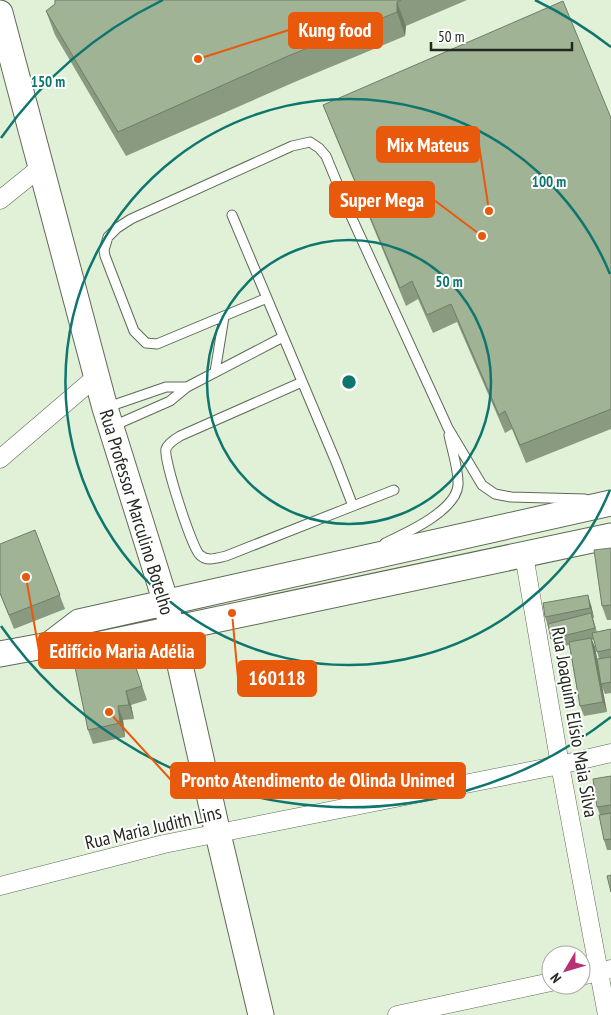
<svg xmlns="http://www.w3.org/2000/svg" width="611" height="1015" viewBox="0 0 611 1015" font-family="'PT Sans Narrow',sans-serif">
<style>
.lines{fill:none;stroke-linecap:round;stroke-linejoin:round}
.lane-casing{stroke:#5e6b55;stroke-width:11}
.street-casing{stroke:#5e6b55;stroke-width:19}
.secondary-casing{stroke:#5e6b55;stroke-width:27}
.lane{stroke:#fff;stroke-width:9}
.street{stroke:#fff;stroke-width:18}
.secondary{stroke:#fff;stroke-width:25}
.wall{fill:#8a9a80;fill-rule:evenodd}
.shaded-wall{fill:#707d68}
.building{fill:#a0b395;stroke:#707d68}
.ring{fill:none;stroke:#0f766e;stroke-width:2.5}
.labels{text-anchor:middle;dominant-baseline:central;stroke-width:4;stroke-linejoin:round;paint-order:stroke}
.street-label{font-size:19px;fill:#22281f;stroke:#fff}
.centre{fill:#0f766e;stroke:#fff;stroke-width:2.5}
.ring-label{font-size:15px;text-anchor:middle;font-weight:bold;fill:#0f766e;stroke:#fff;stroke-width:4;stroke-linejoin:round;paint-order:stroke}
.leader{fill:none;stroke:#e8590c;stroke-width:2}
.callout-dot{fill:#e8590c;stroke:#fff;stroke-width:2}
.callout{fill:#e8590c;stroke:#e8590c;stroke-width:2}
.callout-label{font-size:20px;text-anchor:middle;font-weight:bold;fill:#fff}
</style>
<rect width="100%" height="100%" fill="#e1f1d8"/>
<g class="lines">
<!-- lane casing -->
<g class="lane-casing">
<path id="lane" d="M 232,215 L 336,462 L 353,506 L 226,556 C 217,558 207,562 200,555 C 192,549 163,458 166,449 C 168,443 175,439 180,436 L 302,382
M 267,298 L 157,344 L 146,343 L 134,331 L 105,256 L 104,250 L 108,237 L 117,228 L 131,219 L 292,146 L 310,142 L 319,148 L 326,156 L 350,214 L 448,428 L 482,485 L 495,494 L 511,497 L 585,499
M 215,372 L 224,317
M 105,408 L 166,387 L 187,387
M 111,427 L 170,401 L 187,387 L 283,337
M 353,506 L 394,490
M 385,543 C 406,533 456,511 458,485 C 459,471 452,450 449,435"/>
</g>
<!-- street casing -->
<g class="street-casing">
<path id="street" d="M 0,200 L 41,167
M 0,459 L 97,376
M 524,555 L 560,765 L 607,1015
M 0,886 L 164,844 L 560,765 L 611,753
M 581,976 L 611,969
M 397,1015 L 551,982"/>
</g>
<!-- secondary casing -->
<g class="secondary-casing">
<path id="secondary" d="M 0,13 L 105,408 L 166,603 L 218,834 L 261,1015
M 49,645 L 79,622 L 611,503
M 0,654 L 49,645 L 92,646 L 611,536"/>
</g>
<!-- lane -->
<use href="#lane" class="lane"/>
<!-- street -->
<use href="#street" class="street"/>
<!-- secondary -->
<use href="#secondary" class="secondary"/>
</g>
<!-- wall -->
<path class="wall" d="M 55,0 L 467,0 L 406,26 L 405,36 L 297,81 L 126,156 L 55,35 L 46,11 L 55,4 Z
M 323,105 L 611,118 L 611,429 L 526,463 L 512,429 L 505,433 L 457,322 L 433,333 L 418,299 L 406,306 L 330,123 Z
M 35,530 L 65,609 L 14,629 L 0,594 Z
M 611,548 L 611,620 L 607,620 L 602,606 Z
M 591,605 L 594,618 L 593,618 L 597,632 L 611,629 L 611,693 L 605,694 L 601,684 L 607,712 L 584,716 L 580,706 L 569,645 L 555,648 L 545,617 ZM 594,639 L 599,659 L 601,683 L 595,647 L 592,640 Z
M 132,656 L 147,700 L 131,705 L 134,719 L 123,720 L 125,737 L 93,744 L 88,730 Z
M 611,776 L 611,850 L 607,850 L 604,840 L 600,815 L 597,807 Z"/>
<!-- shaded-wall -->
<path class="shaded-wall" d="M 397,2 L 406,26 L 405,36 L 397,12 Z
M 588,595 L 591,605 L 594,618 L 590,608 Z
M 591,638 L 595,647 L 607,712 L 603,702 Z
M 126,691 L 131,705 L 134,719 L 129,705 Z
M 118,706 L 123,720 L 125,737 L 120,723 Z"/>
<!-- building -->
<path class="building" d="M 55,0 L 401,0 L 397,2 L 397,12 L 288,56 L 118,132 L 46,11 L 55,4 Z
M 563,1 L 611,118 L 611,409 L 520,445 L 505,411 L 499,415 L 451,304 L 427,315 L 412,281 L 400,288 L 323,105 Z
M 35,530 L 60,595 L 9,615 L 0,593 L 0,544 Z
M 611,548 L 611,605 L 602,606 L 594,550 Z
M 588,595 L 590,608 L 545,617 L 543,603 Z
M 591,613 L 595,628 L 551,639 L 548,624 Z
M 611,629 L 611,649 L 597,652 L 592,633 Z
M 591,638 L 603,702 L 580,706 L 569,642 Z
M 132,656 L 142,686 L 126,691 L 129,705 L 118,706 L 120,723 L 88,730 L 75,667 Z
M 611,657 L 611,682 L 601,684 L 597,659 Z
M 611,776 L 611,805 L 597,807 L 593,779 Z
M 611,813 L 611,839 L 604,840 L 599,815 Z
M 611,875 L 611,892 L 607,876 Z"/>
<!-- distance rings -->
<g class="ring">
<circle cx="349" cy="382" r="142"/>
<path d="M610 490A283 283 0 1 1 610 274"/>
<path d="M611 717A425 425 0 0 1 1 626M1 138A425 425 0 0 1 163 0M535 0A425 425 0 0 1 611 47"/>
</g>
<g class="labels">
<!-- street labels -->
<g class="street-label">
<text transform="translate(137 512) rotate(73)">Rua Professor Marculino Botelho</text>
<text transform="translate(575 722) rotate(80)">Rua Joaquim Elísio Maia Silva</text>
<text transform="translate(153 827) rotate(-13)">Rua Maria Judith Lins</text>
</g>
</g>
<circle cx="349" cy="382" r="8" class="centre"/>
<g class="ring-label">
<text x="48" y="87">150 m</text>
<text x="549" y="187">100 m</text>
<text x="449" y="287">50 m</text>
</g>
<!-- callouts -->
<path class="leader" d="M198 59L289 30M489 211L479 145M482 236L434 200M26 577L39 651M232 613L238 678M109 712L171 780"/>
<g class="callout-dot">
<circle cx="198" cy="59" r="5"/>
<circle cx="489" cy="211" r="5"/>
<circle cx="482" cy="236" r="5"/>
<circle cx="26" cy="577" r="5"/>
<circle cx="232" cy="613" r="5"/>
<circle cx="109" cy="712" r="5"/>
</g>
<g class="callout">
<rect x="289" y="13" width="93" height="35" rx="5"/>
<rect x="377" y="127" width="102" height="35" rx="5"/>
<rect x="330" y="182" width="104" height="35" rx="5"/>
<rect x="39" y="633" width="166" height="35" rx="5"/>
<rect x="238" y="661" width="78" height="35" rx="5"/>
<rect x="171" y="763" width="294" height="35" rx="5"/>
</g>
<g class="callout-label">
<text x="335" y="37">Kung food</text>
<text x="428" y="152">Mix Mateus</text>
<text x="382" y="207">Super Mega</text>
<text x="122" y="658">Edifício Maria Adélia</text>
<text x="277" y="685">160118</text>
<text x="318" y="787">Pronto Atendimento de Olinda Unimed</text>
</g>
<!-- north arrow -->
<g transform="translate(566 970) rotate(232)"><circle r="24" fill="#ffffff" stroke="#a7a9a5"/>
<path d="M0-4L9 19L0 12L-9 19Z" fill="#b73175"/>
<text y="-8" font-size="14" font-weight="bold" text-anchor="middle" fill="#22281f">N</text>
</g>
<!-- scale -->
<path d="M431 42v8h141v-8" fill="none" stroke="#22281f" stroke-width="2.5"/>
<text x="438" y="42" font-size="15" fill="#22281f" stroke="#ffffff" stroke-width="4" paint-order="stroke">50 m</text>
</svg>
